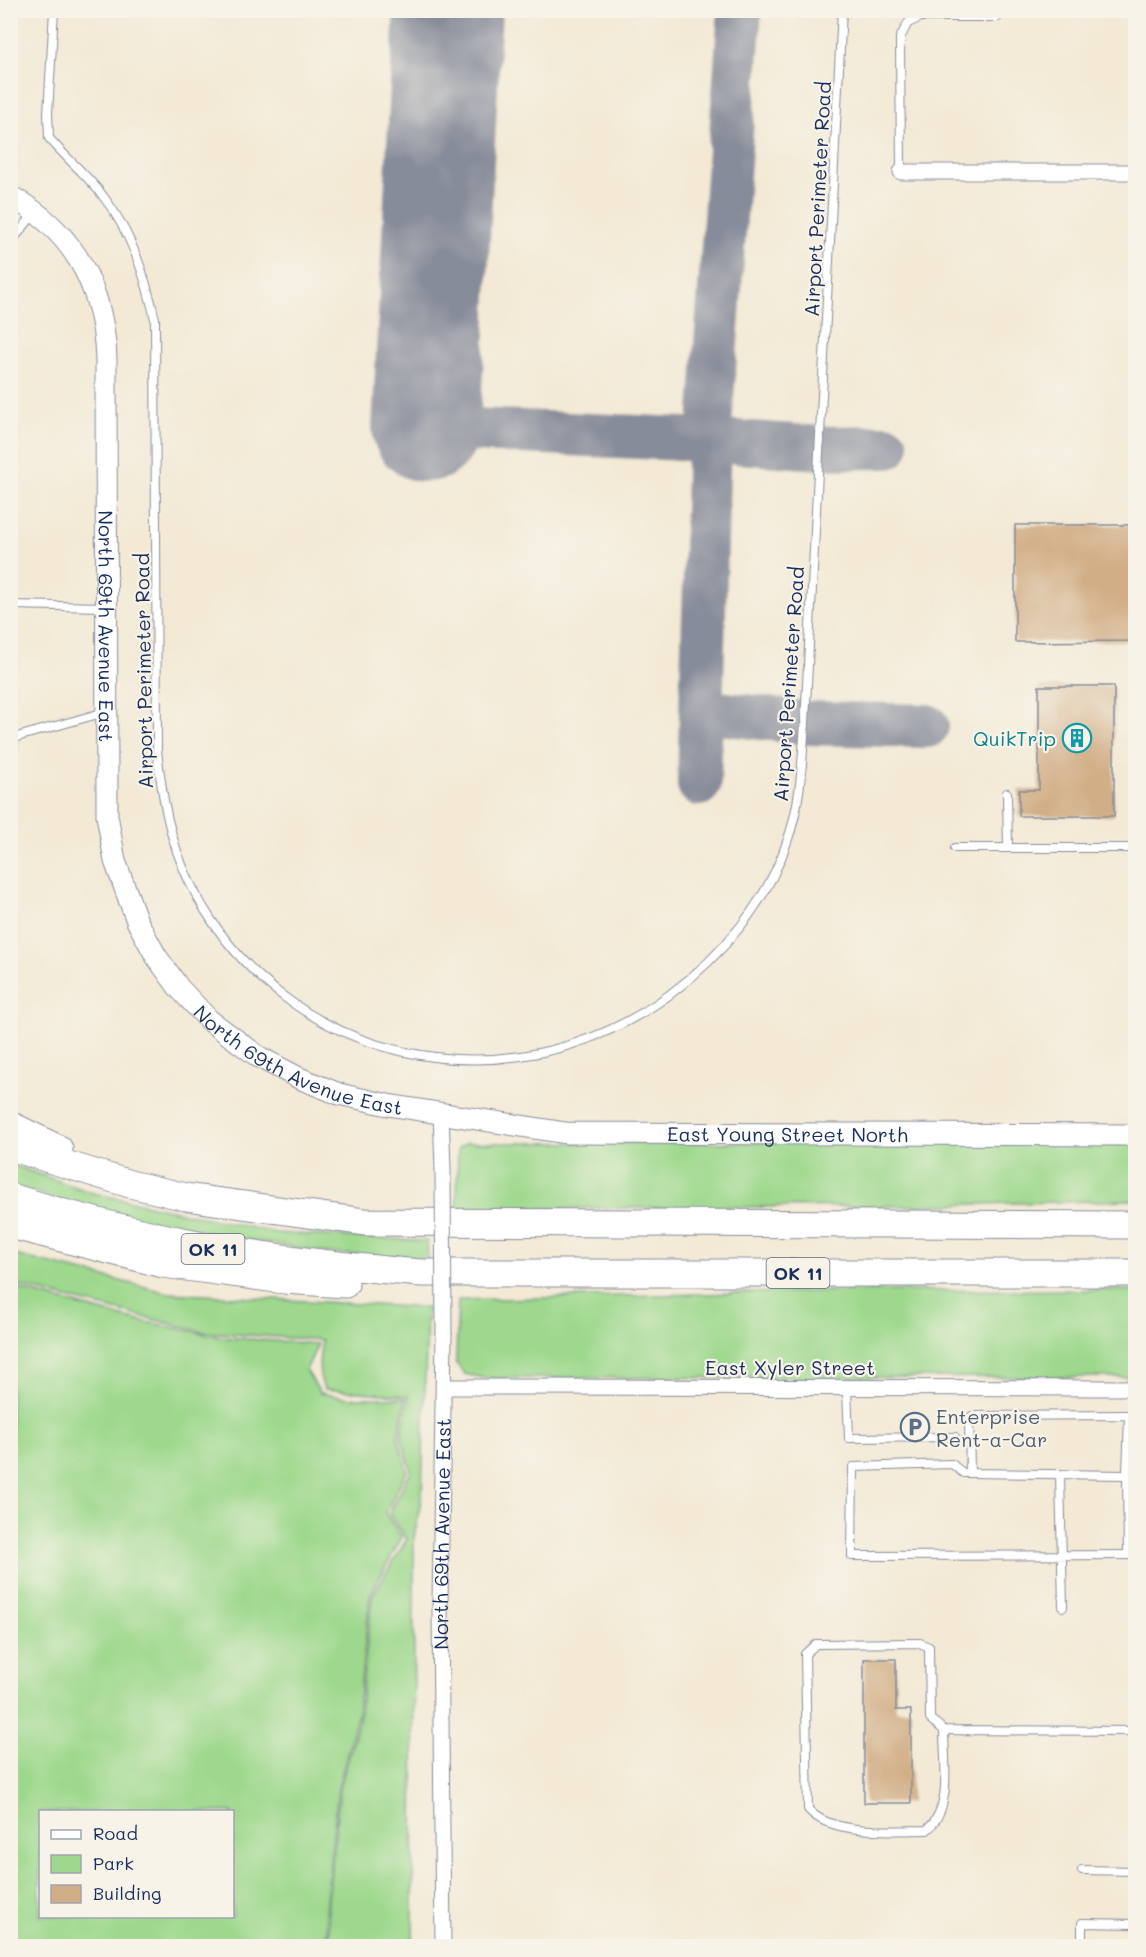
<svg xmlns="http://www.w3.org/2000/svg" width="1146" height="1957" viewBox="0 0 1146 1957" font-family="Mali,sans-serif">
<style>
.green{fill:#9dd88c;stroke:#5c8475;stroke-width:1.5;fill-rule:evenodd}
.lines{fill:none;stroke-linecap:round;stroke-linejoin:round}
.taxiway{stroke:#878c9a;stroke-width:44}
.runway{stroke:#878c9a;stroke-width:108}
.building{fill:#d1ae86}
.lane-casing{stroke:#878c9a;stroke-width:10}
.street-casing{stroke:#878c9a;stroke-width:17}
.secondary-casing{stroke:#878c9a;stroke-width:23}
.highway-casing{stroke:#878c9a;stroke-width:29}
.lane{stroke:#fff;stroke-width:8}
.street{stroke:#fff;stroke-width:15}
.secondary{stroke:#fff;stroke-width:21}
.highway{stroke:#fff;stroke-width:27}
.street-bridge-casing{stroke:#878c9a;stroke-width:17;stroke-linecap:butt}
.street-bridge{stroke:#fff;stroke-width:15}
.labels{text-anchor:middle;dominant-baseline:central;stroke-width:4.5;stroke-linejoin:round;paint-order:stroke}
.shield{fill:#f7f3e8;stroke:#5d6a87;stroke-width:1.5}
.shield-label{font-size:18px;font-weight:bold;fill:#1b2f5e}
.street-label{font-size:20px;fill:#1b2f5e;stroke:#f7f3e8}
.culture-label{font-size:20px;fill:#0d838f;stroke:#f7f3e8;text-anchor:end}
.service-label{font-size:20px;fill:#4e5e75;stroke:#f7f3e8;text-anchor:start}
</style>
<rect width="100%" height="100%" fill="#f7f3e8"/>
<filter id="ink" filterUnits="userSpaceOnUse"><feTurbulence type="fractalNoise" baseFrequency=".0167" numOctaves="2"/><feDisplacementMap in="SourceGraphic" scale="12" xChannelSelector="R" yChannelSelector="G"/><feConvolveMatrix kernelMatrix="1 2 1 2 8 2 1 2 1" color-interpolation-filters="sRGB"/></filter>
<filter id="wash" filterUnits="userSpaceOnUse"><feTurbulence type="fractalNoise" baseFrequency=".008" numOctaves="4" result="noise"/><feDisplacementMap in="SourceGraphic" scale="24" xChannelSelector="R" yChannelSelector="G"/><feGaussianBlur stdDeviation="1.35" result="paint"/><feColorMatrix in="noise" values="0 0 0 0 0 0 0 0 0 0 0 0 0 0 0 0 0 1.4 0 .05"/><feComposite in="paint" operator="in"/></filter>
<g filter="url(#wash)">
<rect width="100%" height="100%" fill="#f3e9d5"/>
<!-- green -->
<path class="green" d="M 1135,1142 L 1135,1200 L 900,1206 L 457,1209 L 458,1148 L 467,1143 Z
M 10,1164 L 93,1193 L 276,1233 L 427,1241 L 428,1259 L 327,1253 L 115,1217 L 11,1185 Z
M 11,1254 L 169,1293 L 427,1308 L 422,1495 L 414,1537 L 413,1946 L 325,1946 L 329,1936 L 328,1901 L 340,1788 L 359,1720 L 372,1596 L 407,1539 L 389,1514 L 411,1471 L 401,1435 L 409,1396 L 324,1389 C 317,1371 319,1358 322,1340 L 204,1332 L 11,1284 Z
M 11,1287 L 126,1318 L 220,1337 L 318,1344 L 306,1370 L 320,1393 L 348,1398 L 406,1398 L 398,1436 L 407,1471 L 385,1513 L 402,1537 L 370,1595 L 357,1718 L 338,1788 L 326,1901 L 327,1935 L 321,1946 L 11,1946 ZM 40,1812 L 232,1812 L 232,1916 L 40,1916 Z
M 1135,1290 L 1135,1377 L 484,1378 L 464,1374 L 456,1363 L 458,1300 L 822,1291 Z"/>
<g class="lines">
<!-- taxiway -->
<path class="taxiway" d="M 426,428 L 709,440 L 821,448 L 887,447
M 701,711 L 805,723 L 927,726
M 699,784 L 709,440 L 740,10"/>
<!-- runway -->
<path class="runway" d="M 426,428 L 448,10"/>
</g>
<g id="blocks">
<!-- building -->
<path class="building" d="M 1015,525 L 1136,525 L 1136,641 L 1015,642 Z
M 1039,686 L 1114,686 L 1114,816 L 1019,816 L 1019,790 L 1039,790 Z
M 864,1659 L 896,1659 L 896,1710 L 911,1710 L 911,1803 L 864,1803 Z"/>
</g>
</g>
<g filter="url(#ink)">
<use href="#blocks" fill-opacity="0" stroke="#878c9a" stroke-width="1.5"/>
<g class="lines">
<!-- lane casing -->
<g class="lane-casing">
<path id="lane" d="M 54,10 L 48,113 L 49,138 C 66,158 87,175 103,196 C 131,232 145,275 155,319 L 157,750 C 162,796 169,840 190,883 C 280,1065 508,1113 669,995 C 722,956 768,902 788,839 C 801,802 802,762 805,723 L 842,10
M 901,172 L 900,38 L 908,23 L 921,17 L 998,17 L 998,10
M 10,243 L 34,214
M 10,605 L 105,607
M 10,739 L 105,712
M 10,791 L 14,738
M 1007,793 L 1008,848
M 955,848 L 1136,848
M 847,1389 L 849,1438 L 955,1437
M 970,1473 L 969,1419 L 972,1416 L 1129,1415 L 1127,1475 L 970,1473 L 963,1473 L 952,1464 L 853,1467 L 852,1556 L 1136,1555
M 1060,1475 L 1063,1607
M 1127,1475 L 1128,1555
M 944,1730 C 944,1763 953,1807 927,1830 C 895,1830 830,1836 808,1809 L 805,1654 L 816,1644 L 920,1643 L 929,1647 L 930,1719 L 944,1730 L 1136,1731
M 1082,1870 L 1136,1871
M 1082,1946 L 1082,1923 L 1136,1924"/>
</g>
<!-- street casing -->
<g class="street-casing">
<g id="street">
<path d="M 901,172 L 1136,172"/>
<path d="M 441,1113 L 443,1168"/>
<path d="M 444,1387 L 1136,1388"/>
<path id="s1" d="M 443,1946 L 440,1606 L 444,1335"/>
</g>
</g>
<!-- secondary casing -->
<g class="secondary-casing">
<g id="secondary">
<path id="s2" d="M 10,196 C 74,231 103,286 106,358 L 107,815 L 115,861 L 137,921 L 156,956 L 179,988 L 209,1020 L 259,1057 L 299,1078 L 339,1094 L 388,1105 L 566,1133 L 1136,1135"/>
</g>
</g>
<!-- highway casing -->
<g class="highway-casing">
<path id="highway" d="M 10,1125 L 59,1149
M 10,1147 L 130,1184 L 186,1197 L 365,1222 L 1136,1225
M 10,1197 C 150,1241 276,1261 421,1273 L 1136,1273
M 10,1225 L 163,1264 L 284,1280 L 345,1284"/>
</g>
<!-- lane -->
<use href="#lane" class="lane"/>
<!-- street -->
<use href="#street" class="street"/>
<!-- secondary -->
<use href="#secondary" class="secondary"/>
<!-- highway -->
<use href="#highway" class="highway"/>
<!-- street-bridge casing -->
<g class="street-bridge-casing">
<path id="street-bridge" d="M 443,1168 L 444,1335"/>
</g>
<!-- street-bridge -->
<use href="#street-bridge" class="street-bridge"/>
</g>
</g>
<!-- icons -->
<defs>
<g id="building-ring" transform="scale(1.5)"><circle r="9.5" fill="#f7f3e8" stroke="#0f9aa8" stroke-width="1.5"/><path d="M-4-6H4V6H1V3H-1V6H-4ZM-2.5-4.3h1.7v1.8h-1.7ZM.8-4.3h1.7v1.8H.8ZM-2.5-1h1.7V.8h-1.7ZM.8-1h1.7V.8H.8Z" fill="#0f9aa8"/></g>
<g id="parking-ring" transform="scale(1.5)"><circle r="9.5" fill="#f7f3e8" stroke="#5c6f8a" stroke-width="1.5"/><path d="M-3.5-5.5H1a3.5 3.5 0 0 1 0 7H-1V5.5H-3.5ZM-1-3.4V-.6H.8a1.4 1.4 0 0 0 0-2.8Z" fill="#5c6f8a"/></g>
</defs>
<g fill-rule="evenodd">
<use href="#building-ring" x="1077" y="738"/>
<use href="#parking-ring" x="915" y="1427"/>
</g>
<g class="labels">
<!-- shield labels -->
<g class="shield">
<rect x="181.5" y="1234" width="63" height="30" rx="4.5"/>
<rect x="766.5" y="1258" width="63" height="30" rx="4.5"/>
</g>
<g class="shield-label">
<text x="213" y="1249">OK 11</text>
<text x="798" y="1273">OK 11</text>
</g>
<!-- street labels -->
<g class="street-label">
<text transform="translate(817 199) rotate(-87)">Airport Perimeter Road</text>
<text stroke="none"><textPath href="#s2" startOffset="466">North 69th Avenue East</textPath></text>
<text transform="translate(143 671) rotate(-91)">Airport Perimeter Road</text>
<text transform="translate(788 684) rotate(-86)">Airport Perimeter Road</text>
<text stroke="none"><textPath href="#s2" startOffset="988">North 69th Avenue East</textPath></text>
<text stroke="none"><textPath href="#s2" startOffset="1491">East Young Street North</textPath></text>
<text x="790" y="1367">East Xyler Street</text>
<text stroke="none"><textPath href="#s1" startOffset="412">North 69th Avenue East</textPath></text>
</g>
<!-- culture labels -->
<g class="culture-label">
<text x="1056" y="738">QuikTrip</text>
</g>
<!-- service labels -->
<g class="service-label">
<text x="936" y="1416">Enterprise<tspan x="936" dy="23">Rent-a-Car</tspan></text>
</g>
</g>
<!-- margin -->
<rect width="1146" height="1957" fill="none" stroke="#f7f3e8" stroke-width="36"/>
<!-- legend -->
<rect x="39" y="1810" width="195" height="108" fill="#f7f3e8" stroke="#9fa5b1" stroke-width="1.5"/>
<rect x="51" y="1830" width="30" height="9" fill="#ffffff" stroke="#9fa5b1" stroke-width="1.5"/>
<text x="93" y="1840" font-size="18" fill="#1b2f5e">Road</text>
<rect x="51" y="1855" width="30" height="18" fill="#9dd88c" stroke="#9fa5b1" stroke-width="1.5"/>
<text x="93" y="1870" font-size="18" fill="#1b2f5e">Park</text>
<rect x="51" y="1885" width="30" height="18" fill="#d1ae86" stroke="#9fa5b1" stroke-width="1.5"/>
<text x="93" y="1900" font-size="18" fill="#1b2f5e">Building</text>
</svg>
